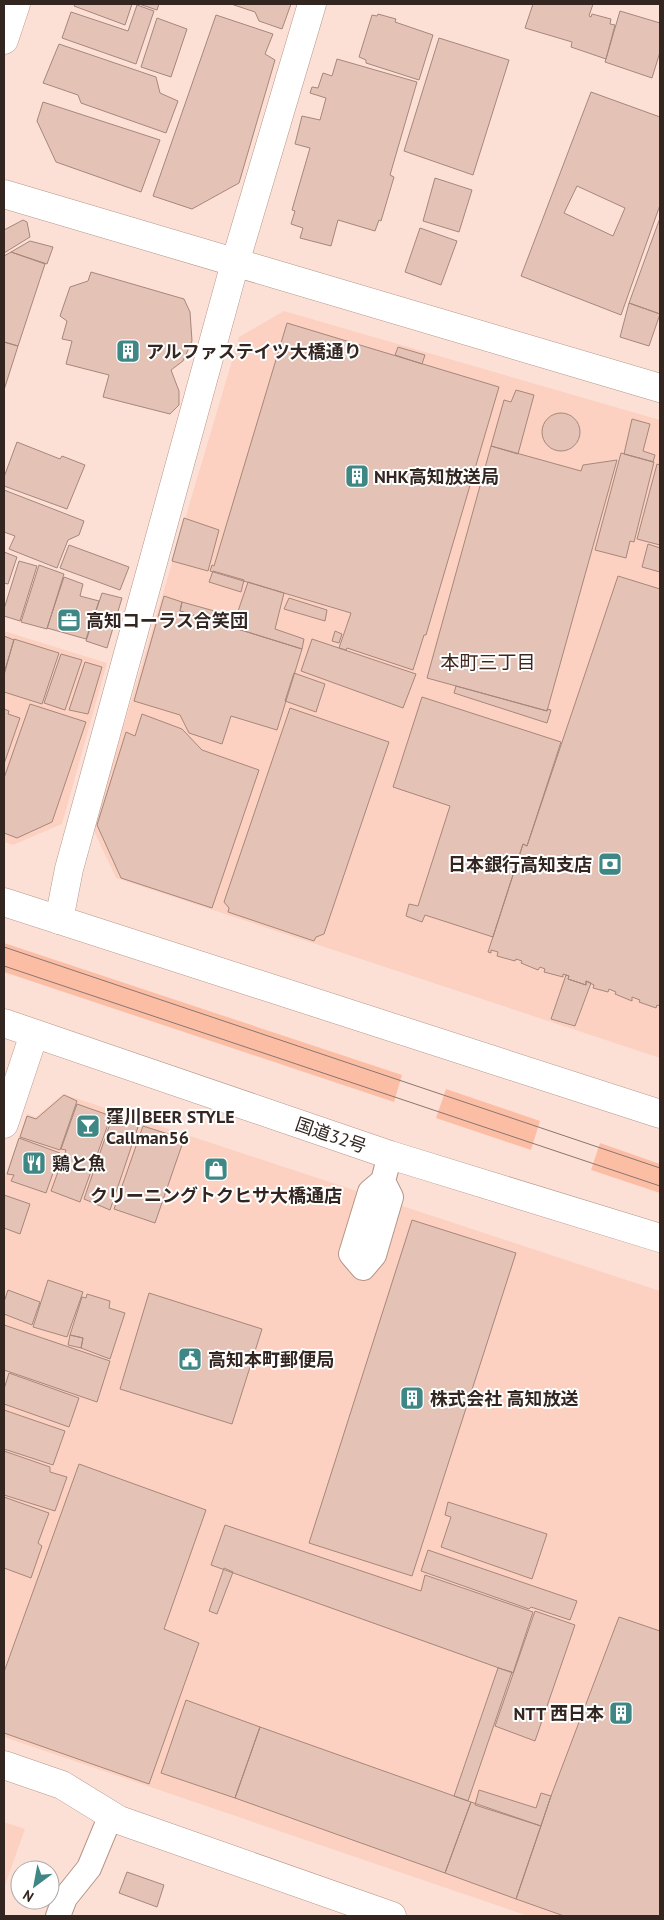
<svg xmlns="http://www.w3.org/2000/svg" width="664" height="1920" viewBox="0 0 664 1920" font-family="'PT Sans','Noto Sans JP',sans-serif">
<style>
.built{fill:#fcd1c1}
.green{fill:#fcbda5}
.building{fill:#e4c2b5;stroke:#a7877b;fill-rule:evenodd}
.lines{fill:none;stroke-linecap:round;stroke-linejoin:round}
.lane-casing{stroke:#b59588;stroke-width:26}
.street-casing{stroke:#b59588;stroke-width:29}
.secondary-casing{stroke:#b59588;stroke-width:29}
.highway-casing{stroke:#b59588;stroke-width:29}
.lane{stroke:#fff;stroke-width:24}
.street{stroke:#fff;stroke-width:28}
.secondary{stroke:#fff;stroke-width:28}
.highway{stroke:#fff;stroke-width:28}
.tram{stroke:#89766f;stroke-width:1}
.labels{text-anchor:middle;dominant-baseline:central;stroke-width:4;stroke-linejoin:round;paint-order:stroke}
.poi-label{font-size:18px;font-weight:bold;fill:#332621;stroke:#fff;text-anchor:start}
.street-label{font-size:18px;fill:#332621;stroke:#fff}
.neighbourhood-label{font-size:19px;fill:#40271d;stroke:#fff}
</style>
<rect width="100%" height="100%" fill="#fce0d6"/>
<!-- built -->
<path class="built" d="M 284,311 L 660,420 L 660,1058 L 116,878 L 93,829 L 239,337 Z
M 4,631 L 107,663 L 62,824 L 13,845 L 4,842 Z
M 63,1094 L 660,1291 L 660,1916 L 528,1916 L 4,1737 L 4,1179 L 27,1114 L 36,1117 Z
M 4,1822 L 25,1829 L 4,1888 Z"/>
<!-- green -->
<path class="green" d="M 4,943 L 402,1075 L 394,1102 L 4,972 Z
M 446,1089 L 540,1121 L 531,1150 L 436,1118 Z
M 600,1143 L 660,1164 L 660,1193 L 591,1170 Z"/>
<!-- building -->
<path class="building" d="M 75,4 L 132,4 L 125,25 L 74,6 Z
M 139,4 L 159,4 L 157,10 Z
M 231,4 L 291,4 L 282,29 L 259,21 L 255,12 Z
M 533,4 L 593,4 L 589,16 L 591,17 L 592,14 L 611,19 L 610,24 L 615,25 L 606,59 L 571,47 L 572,42 L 525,28 Z
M 137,5 L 154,11 L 136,64 L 62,38 L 71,12 L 128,31 Z
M 620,11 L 660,23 L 660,52 L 652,78 L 605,62 Z
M 378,14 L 396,19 L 395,22 L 433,35 L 419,80 L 366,63 L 366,60 L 359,57 L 372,15 L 377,16 Z
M 216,15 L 273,34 L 265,54 L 275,60 L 239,183 L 192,209 L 153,196 Z
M 157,18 L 187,29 L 171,77 L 141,67 Z
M 439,38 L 509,60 L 473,175 L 404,151 Z
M 59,44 L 156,77 L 160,93 L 178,101 L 166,133 L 81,103 L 78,95 L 43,83 Z
M 337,59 L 417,82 L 390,175 L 394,177 L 381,221 L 379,220 L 375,231 L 338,220 L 331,246 L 300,238 L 303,228 L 291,224 L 295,211 L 292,210 L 310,148 L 295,144 L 302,116 L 320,120 L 326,98 L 310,93 L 312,87 L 318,88 L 323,73 L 332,76 Z
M 591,92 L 660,117 L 660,205 L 621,315 L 521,276 ZM 577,186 L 625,208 L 613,236 L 564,213 Z
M 43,102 L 160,140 L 141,192 L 56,162 L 37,121 Z
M 435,178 L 472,190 L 459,232 L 423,221 Z
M 660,218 L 660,314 L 629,303 Z
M 23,220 L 27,222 L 30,237 L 4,253 L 4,230 Z
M 420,228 L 457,241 L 441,285 L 405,272 Z
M 30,241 L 53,247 L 47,264 L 11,252 Z
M 11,252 L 45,264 L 18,346 L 4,342 L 4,256 Z
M 91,272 L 184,299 L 190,312 L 192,341 L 183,361 L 171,370 L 179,391 L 179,405 L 170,414 L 103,397 L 109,375 L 66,364 L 72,341 L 62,339 L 67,321 L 60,316 L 70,287 L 88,281 Z
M 629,303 L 660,314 L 649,346 L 620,337 Z
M 287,323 L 499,387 L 426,635 L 424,635 L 413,670 L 347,648 L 346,650 L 339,648 L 351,613 L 210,571 L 212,565 L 214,566 Z
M 4,342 L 18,346 L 4,390 Z
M 398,347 L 425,355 L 422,364 L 395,355 Z
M 516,390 L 534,395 L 518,454 L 491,446 L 504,400 L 511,402 Z
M542 432a19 19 0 1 1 38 0a19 19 0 1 1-38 0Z
M 632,419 L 650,424 L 643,451 L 655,455 L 653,462 L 624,454 Z
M 17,442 L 60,459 L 62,456 L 85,465 L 67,509 L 4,486 L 4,477 Z
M 491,446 L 581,471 L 583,465 L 617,460 L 547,711 L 427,678 Z
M 621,453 L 654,462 L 634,542 L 630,541 L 626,558 L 595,550 Z
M 657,464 L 660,465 L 660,545 L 637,539 Z
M 4,490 L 84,521 L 79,535 L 68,540 L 57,568 L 9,549 L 15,536 L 4,532 Z
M 184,518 L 219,530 L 208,571 L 172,561 Z
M 648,544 L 660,548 L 660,572 L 642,567 Z
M 69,545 L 129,567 L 120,590 L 60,568 Z
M 4,552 L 17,557 L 8,584 L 4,583 Z
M 19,561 L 37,566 L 20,621 L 4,616 L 4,609 Z
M 39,565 L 64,574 L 47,629 L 21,622 Z
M 213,571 L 244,580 L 241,592 L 209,582 Z
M 618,576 L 660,589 L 660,1006 L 657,1005 L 656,1008 L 639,1002 L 640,1000 L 632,997 L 632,1001 L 615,994 L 616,992 L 609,989 L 608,992 L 593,988 L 594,985 L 586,981 L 586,985 L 568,979 L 569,976 L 563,974 L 563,977 L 544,972 L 545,969 L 540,967 L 538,970 L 521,963 L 522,961 L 516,959 L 515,961 L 497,956 L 498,952 L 491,950 L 491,953 L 488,952 L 523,844 L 527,846 Z
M 64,577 L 83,584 L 80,596 L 99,601 L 86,639 L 47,628 Z
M 248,582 L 284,593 L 275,629 L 304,639 L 302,649 L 180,611 L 182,602 L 236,617 Z
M 102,593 L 122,598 L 107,648 L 86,641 Z
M 164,596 L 182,602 L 180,611 L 302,649 L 277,730 L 231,716 L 222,744 L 189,733 L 180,715 L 134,701 Z
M 289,598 L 327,610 L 325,621 L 284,609 Z
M 335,631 L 342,634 L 339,643 L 332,641 Z
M 4,636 L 14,640 L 4,673 Z
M 14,639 L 59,653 L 42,704 L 4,692 L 4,675 Z
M 312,639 L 416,674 L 403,708 L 301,671 Z
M 61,654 L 82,660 L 65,710 L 44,703 Z
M 85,662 L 102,667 L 88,714 L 69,710 Z
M 294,673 L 325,684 L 316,712 L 285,701 Z
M 456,686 L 547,711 L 547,709 L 551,710 L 547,723 L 454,693 Z
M 422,697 L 561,742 L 527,846 L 523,844 L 493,937 L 425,915 L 422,922 L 406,916 L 409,904 L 418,906 L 450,806 L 393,787 Z
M 30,704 L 86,722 L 52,822 L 17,838 L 4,833 L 4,778 Z
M 290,708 L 389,742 L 324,934 L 316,937 L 314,941 L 228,912 L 229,908 L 224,902 Z
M 4,709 L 9,711 L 8,714 L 20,718 L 4,764 Z
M 142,714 L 182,729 L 202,750 L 259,770 L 212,908 L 121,878 L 97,825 L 126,732 L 135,736 Z
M 566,975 L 569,976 L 568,979 L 586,985 L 586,981 L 591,983 L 575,1026 L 551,1019 Z
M 64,1095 L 77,1101 L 60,1150 L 20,1137 L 27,1116 L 36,1119 Z
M 77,1104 L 111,1116 L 80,1202 L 51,1191 L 66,1150 L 61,1149 Z
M 113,1115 L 139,1124 L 110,1210 L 84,1199 Z
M 143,1126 L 184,1139 L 155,1223 L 114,1209 Z
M 19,1138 L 60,1153 L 46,1193 L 11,1181 L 14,1175 L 7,1174 Z
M 4,1195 L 30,1204 L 20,1234 L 4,1228 Z
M 412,1220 L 516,1253 L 412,1576 L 309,1543 Z
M 48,1280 L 83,1292 L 67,1337 L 33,1327 Z
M 8,1290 L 40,1302 L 32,1325 L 4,1314 L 4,1302 Z
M 149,1293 L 262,1329 L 232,1424 L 120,1389 Z
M 87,1294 L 110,1301 L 109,1308 L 125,1313 L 110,1359 L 81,1348 L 83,1338 L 70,1335 L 82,1297 L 86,1298 Z
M 4,1325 L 110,1361 L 97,1402 L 4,1370 Z
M 70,1335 L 83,1338 L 81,1348 L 68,1345 Z
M 9,1373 L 79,1398 L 69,1427 L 4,1404 L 4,1389 Z
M 4,1410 L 65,1431 L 53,1465 L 4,1449 Z
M 4,1451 L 50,1467 L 50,1472 L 67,1477 L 55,1511 L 4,1495 Z
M 79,1464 L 206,1510 L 164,1629 L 199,1643 L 149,1784 L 4,1733 L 4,1672 Z
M 4,1497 L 49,1513 L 38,1543 L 42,1546 L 31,1578 L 4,1568 Z
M 448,1502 L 547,1534 L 532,1579 L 441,1547 L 451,1517 L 445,1515 Z
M 225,1525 L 421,1591 L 425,1575 L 533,1612 L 513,1673 L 211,1565 Z
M 428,1550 L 577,1601 L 570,1620 L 531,1607 L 529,1609 L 421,1571 Z
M 224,1568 L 233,1572 L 217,1614 L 209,1611 Z
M 535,1611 L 575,1625 L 535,1741 L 495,1726 Z
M 619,1617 L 660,1631 L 660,1916 L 564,1916 L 516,1899 L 551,1796 Z
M 498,1668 L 512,1672 L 468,1801 L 454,1796 Z
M 186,1700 L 260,1727 L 235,1798 L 161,1773 Z
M 260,1727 L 471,1802 L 445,1873 L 235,1798 Z
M 479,1790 L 536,1808 L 541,1793 L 551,1796 L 541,1826 L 475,1805 Z
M 471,1802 L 541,1826 L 516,1899 L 445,1873 Z
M 127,1872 L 164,1885 L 157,1907 L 119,1893 Z"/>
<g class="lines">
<!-- lane casing -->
<g class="lane-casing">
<path id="lane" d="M 383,1181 L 391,1197 L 374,1255 L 363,1268 L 351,1254 L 370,1192 L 383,1181 L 390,1155
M 58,1916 L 65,1898 L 89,1868 L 111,1815"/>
</g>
<!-- street casing -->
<g class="street-casing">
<path id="street" d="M 59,920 L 69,869 L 235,263 L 312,4
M 4,1124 L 34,1034"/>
</g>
<!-- secondary casing -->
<g class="secondary-casing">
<path id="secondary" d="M 4,40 L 16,4
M 4,194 L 660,388
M 4,1765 L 62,1785 L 119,1820 L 392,1916"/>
</g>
<!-- highway casing -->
<g class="highway-casing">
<path id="highway" d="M 4,902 L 660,1114
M 4,1023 L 390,1155 L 660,1238"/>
</g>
<!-- lane -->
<use href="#lane" class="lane"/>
<!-- street -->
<use href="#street" class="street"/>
<!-- secondary -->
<use href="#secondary" class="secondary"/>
<!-- highway -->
<use href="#highway" class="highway"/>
<!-- tram -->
<path class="tram" d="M 4,947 L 660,1168
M 4,966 L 660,1186"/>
</g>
<!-- icons -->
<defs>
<g id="building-square" transform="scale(1.25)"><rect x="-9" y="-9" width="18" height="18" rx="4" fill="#3f8784" stroke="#fff"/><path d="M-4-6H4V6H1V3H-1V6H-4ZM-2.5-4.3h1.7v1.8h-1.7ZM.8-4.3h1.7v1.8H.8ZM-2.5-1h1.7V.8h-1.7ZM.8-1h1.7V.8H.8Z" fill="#fff"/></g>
<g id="office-square" transform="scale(1.25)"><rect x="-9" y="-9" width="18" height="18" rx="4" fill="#3f8784" stroke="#fff"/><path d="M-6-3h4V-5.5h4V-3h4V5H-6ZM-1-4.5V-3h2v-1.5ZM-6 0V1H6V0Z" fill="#fff"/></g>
<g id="bank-square" transform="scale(1.25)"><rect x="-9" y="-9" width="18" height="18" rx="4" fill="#3f8784" stroke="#fff"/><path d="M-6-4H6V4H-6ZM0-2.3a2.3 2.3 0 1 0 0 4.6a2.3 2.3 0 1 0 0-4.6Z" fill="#fff"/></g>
<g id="bar-square" transform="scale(1.25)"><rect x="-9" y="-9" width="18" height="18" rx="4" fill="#3f8784" stroke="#fff"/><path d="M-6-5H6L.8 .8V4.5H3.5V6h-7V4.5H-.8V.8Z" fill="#fff"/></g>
<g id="restaurant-square" transform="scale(1.25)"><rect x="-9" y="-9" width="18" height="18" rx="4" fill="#3f8784" stroke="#fff"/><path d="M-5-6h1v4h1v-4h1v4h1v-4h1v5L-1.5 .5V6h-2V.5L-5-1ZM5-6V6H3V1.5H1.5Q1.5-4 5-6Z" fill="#fff"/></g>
<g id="shop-square" transform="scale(1.25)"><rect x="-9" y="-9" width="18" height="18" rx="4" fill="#3f8784" stroke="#fff"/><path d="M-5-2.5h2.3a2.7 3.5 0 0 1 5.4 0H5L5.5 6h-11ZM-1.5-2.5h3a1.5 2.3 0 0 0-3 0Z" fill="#fff"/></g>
<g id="civic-square" transform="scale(1.25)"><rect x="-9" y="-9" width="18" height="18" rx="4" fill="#3f8784" stroke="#fff"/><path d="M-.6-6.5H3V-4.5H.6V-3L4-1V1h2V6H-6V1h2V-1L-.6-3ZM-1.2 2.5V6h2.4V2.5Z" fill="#fff"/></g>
</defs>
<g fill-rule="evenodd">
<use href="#building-square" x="128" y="351"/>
<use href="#building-square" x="357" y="476"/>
<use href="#office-square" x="69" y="620"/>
<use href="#bank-square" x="610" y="864"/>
<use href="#bar-square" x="88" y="1126"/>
<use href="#restaurant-square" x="34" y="1163"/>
<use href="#shop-square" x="216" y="1169"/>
<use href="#civic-square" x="190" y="1359"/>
<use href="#building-square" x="412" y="1398"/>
<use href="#building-square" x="621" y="1713"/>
</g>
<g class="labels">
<!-- poi labels -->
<g class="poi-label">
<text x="146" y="351">アルファステイツ大橋通り</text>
<text x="374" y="476">NHK高知放送局</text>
<text x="86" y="620">高知コーラス合笑団</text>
<text x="592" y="864" text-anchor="end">日本銀行高知支店</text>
<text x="106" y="1116">窪川BEER STYLE<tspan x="106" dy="21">Callman56</tspan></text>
<text x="52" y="1163">鶏と魚</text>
<text x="216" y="1195" text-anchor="middle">クリーニングトクヒサ大橋通店</text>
<text x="208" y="1359">高知本町郵便局</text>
<text x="430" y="1398">株式会社 高知放送</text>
<text x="604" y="1713" text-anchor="end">NTT 西日本</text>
</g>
<!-- street labels -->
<g class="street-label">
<text transform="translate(331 1135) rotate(19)">国道32号</text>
</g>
<!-- neighbourhood labels -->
<g class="neighbourhood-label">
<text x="488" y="662">本町三丁目</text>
</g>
</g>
<!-- border -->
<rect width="664" height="1920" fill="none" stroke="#332621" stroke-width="10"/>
<!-- north arrow -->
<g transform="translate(35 1885) rotate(212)"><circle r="24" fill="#ffffff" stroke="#ada8a6"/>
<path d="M0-4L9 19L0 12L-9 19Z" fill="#3f8784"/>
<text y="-8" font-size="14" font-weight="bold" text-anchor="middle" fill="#332621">N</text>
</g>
</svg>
